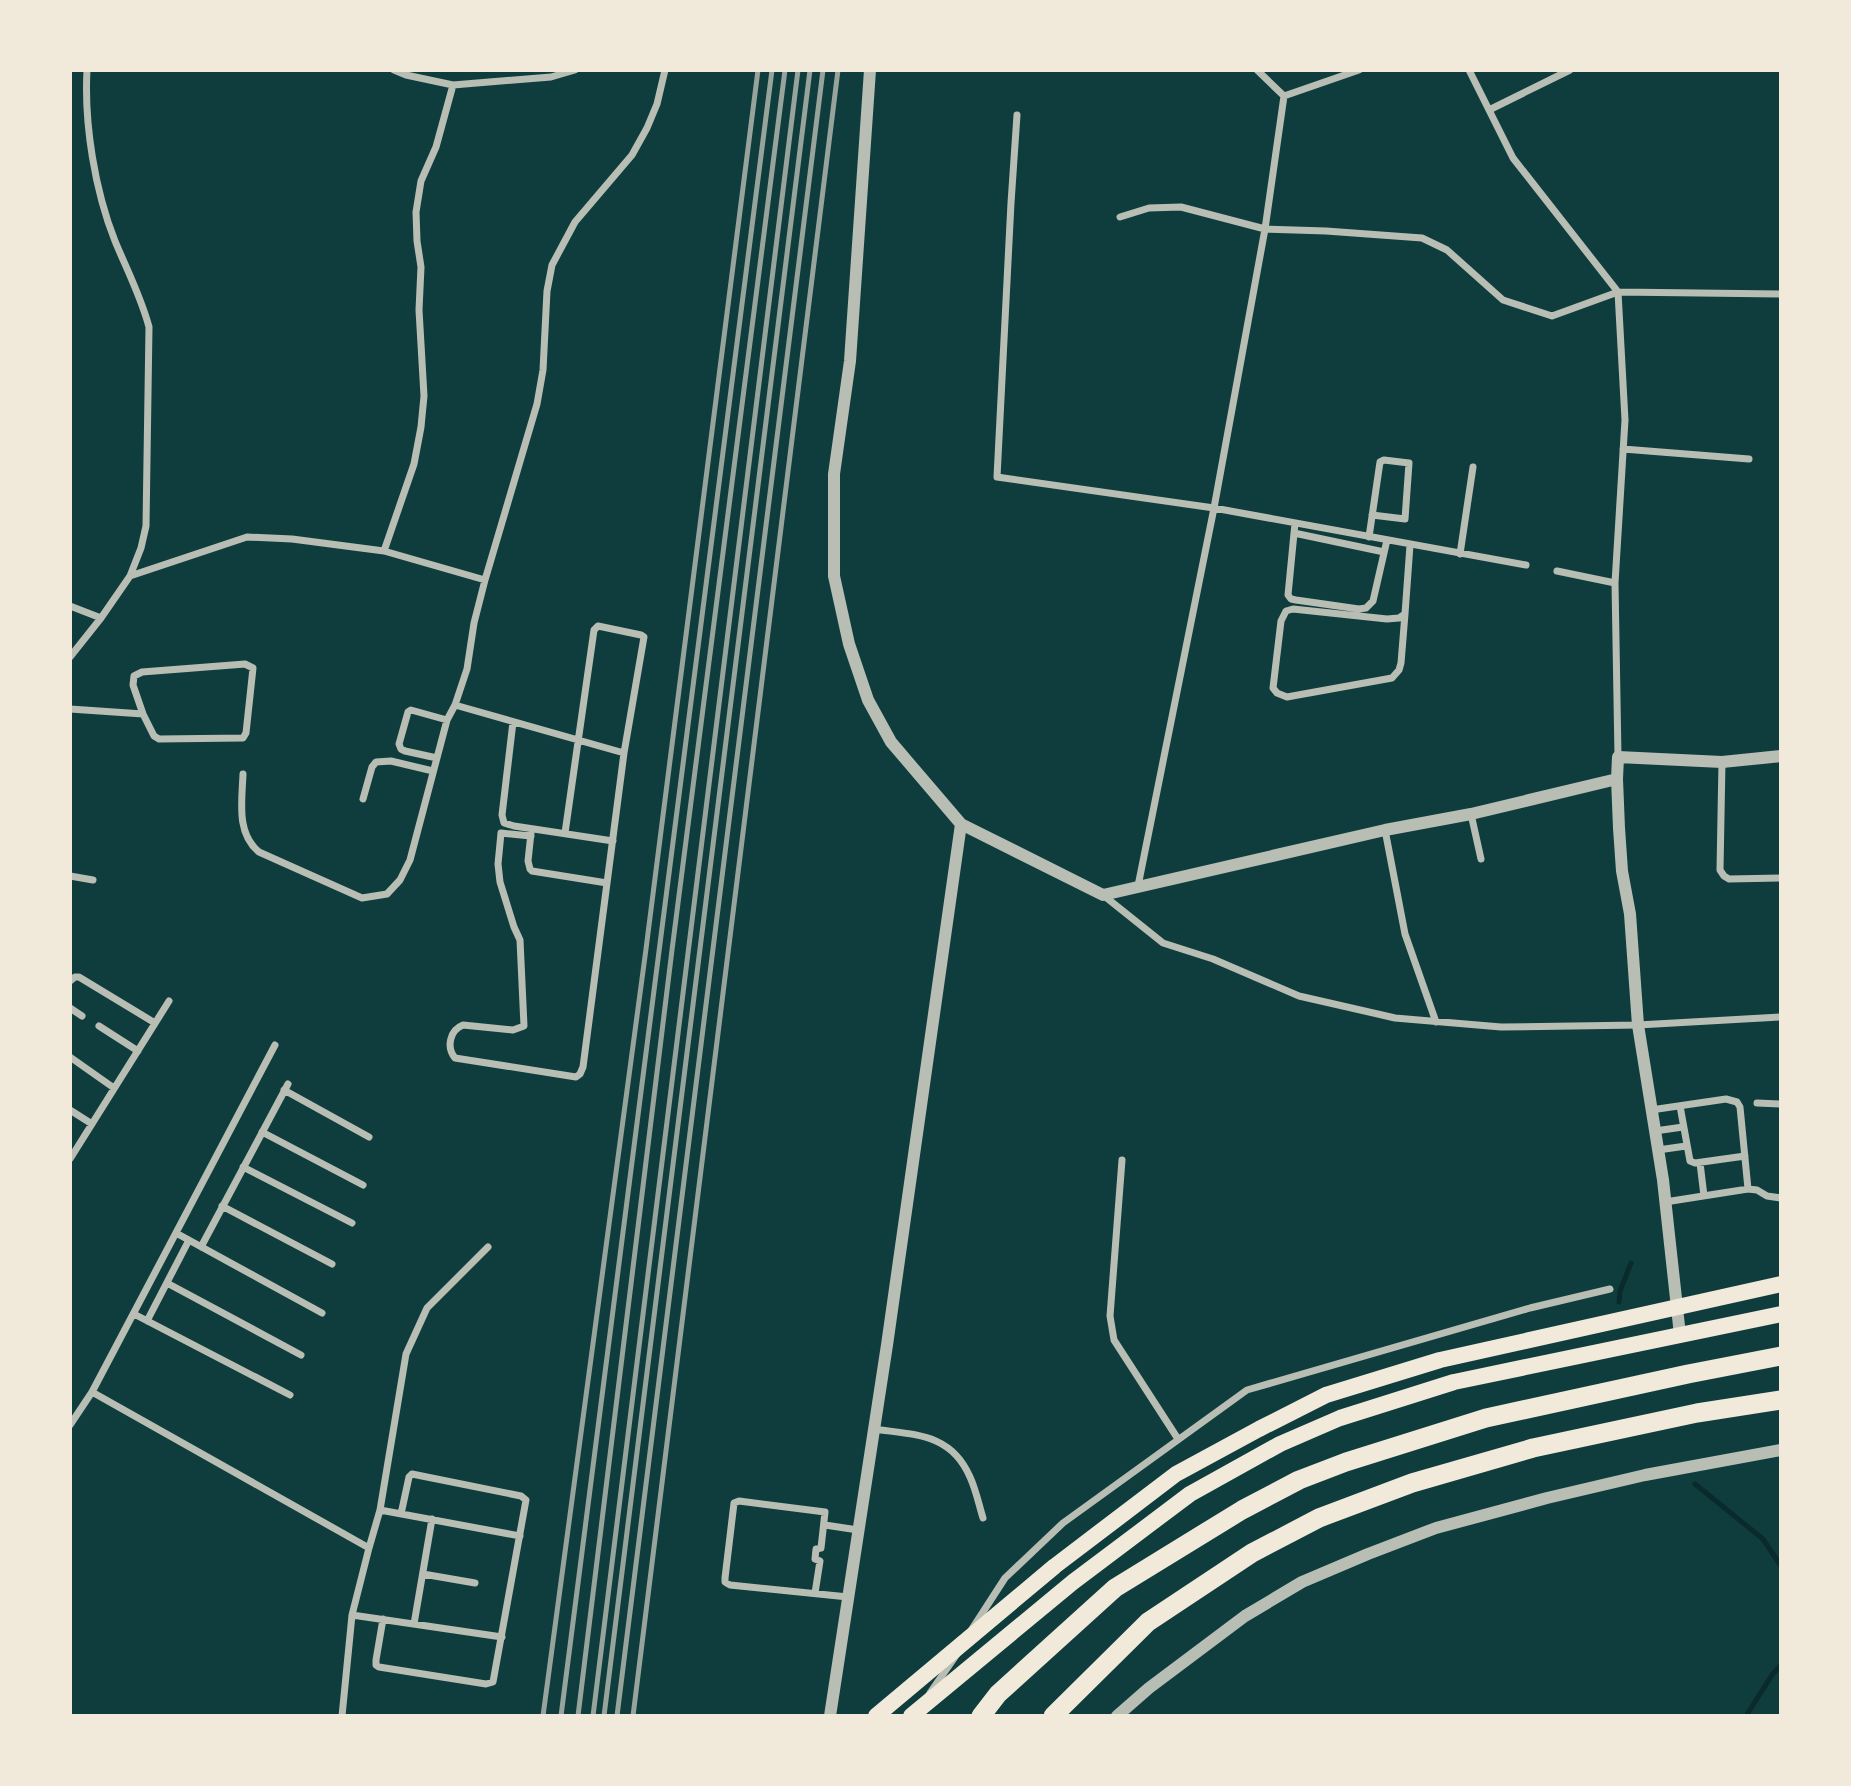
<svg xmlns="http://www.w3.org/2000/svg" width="1851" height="1786" viewBox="0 0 1851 1786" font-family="Commissioner,sans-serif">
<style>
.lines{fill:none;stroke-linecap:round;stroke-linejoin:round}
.stream{stroke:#0a2a2b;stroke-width:5}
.minor{stroke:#b8beb3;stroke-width:7}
.tertiary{stroke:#b8beb3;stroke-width:12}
.primary{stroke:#f1e9da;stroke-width:16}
.motorway{stroke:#f1e9da;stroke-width:19}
.rail{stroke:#97a49c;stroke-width:5}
</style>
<rect width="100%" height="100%" fill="#0f3d3e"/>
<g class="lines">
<!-- stream -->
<path class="stream" d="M 1619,1302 L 1620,1291 L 1631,1263
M 1695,1484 L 1763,1539 L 1781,1566
M 1746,1716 L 1772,1675 L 1781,1665"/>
<!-- minor -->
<path class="minor" d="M 394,70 L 406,75 L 453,85 L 551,77 L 575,70
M 1257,70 L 1284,96
M 1469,70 L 1513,158 L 1618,292 L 1625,420 L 1615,583 L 1618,757
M 1489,110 L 1570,70
M 1017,115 L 1011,203 L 997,477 L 1214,508 L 1526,565
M 1120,217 L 1149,208 L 1181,207 L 1265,229 L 1326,231 L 1422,238 L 1447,250 L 1503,300 L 1552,316 L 1618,292 L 1781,294
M 1623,449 L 1749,459
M 1295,523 L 1288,595 L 1291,599 L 1296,600 L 1359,609 L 1366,608 L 1373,601 L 1387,540
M 1294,533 L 1384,552
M 1369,537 L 1380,462 L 1384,460 L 1409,463 L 1405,519 L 1372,515
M 384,551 L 414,464 L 421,427 L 424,396 L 419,310 L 421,267 L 417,241 L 416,212 L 421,181 L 436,147 L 453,85
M 1460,554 L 1473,467
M 1557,571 L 1615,583
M 130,576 L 247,537 L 292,539 L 384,551 L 485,580
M 70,606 L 101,618
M 1405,614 L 1401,663 L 1399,670 L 1392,678 L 1287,697 L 1277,693 L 1273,688 L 1281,621 L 1286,611 L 1293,609 L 1387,619 L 1399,618 L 1405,614 L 1410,545
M 70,657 L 101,618 L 130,576 L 141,548 L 146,526 L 149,327 C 141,297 127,270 115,241 C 95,191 84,124 87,70
M 455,705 L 624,753 L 583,1067 L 580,1074 L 576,1077 L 455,1058 C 446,1047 450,1030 463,1025 L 513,1030 L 524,1026 L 520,940 L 514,927 L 500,882 L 498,864 L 501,833 L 531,836
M 70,709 L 143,714 L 133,685 L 134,676 L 142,672 L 245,664 L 253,668 L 246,733 L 243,738 L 159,739 L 154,736 L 143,714
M 513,722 L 502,815 L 504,823 L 514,826 L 613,841
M 437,758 L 405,751 L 401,749 L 399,744 L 408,712 L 411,710 L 447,720
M 1722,762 L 1720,870 L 1724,876 L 1729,879 L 1781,878
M 243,774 C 242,801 236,833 259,852 L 362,898 L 387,894 L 400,880 L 410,860 L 447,720 L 455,705 L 467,669 L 474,623 L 485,580 L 537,404 L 543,370 L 547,291 L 552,265 L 575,222 L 632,155 L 647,128 L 657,104 L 665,70
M 363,799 L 372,767 L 376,762 L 391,761 L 433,771
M 1471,814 L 1481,859
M 1385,830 L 1405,934 L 1436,1022
M 531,833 L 528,861 L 530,869 L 532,871 L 607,883
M 565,833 L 594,630 L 598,626 L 641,635 L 644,637 L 624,753
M 70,876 L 93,880
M 1138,886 L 1214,508 L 1265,229 L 1284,96 L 1359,70
M 1103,895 L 1163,943 L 1213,959 L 1299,996 L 1395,1018 L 1501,1027 L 1638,1025 L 1781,1017
M 70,981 L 75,977 L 79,977 L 155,1023
M 70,1008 L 82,1016
M 99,1026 L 138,1051
M 70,1057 L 114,1088
M 284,1090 L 369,1137
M 1757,1103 L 1781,1104
M 1680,1106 L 1690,1161 L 1695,1163 L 1745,1156
M 70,1110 L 92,1124
M 1651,1110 L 1726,1099 L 1737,1102 L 1740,1107 L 1748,1189
M 1655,1131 L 1683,1127
M 262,1132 L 363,1185
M 1658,1150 L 1686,1146
M 70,1159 L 169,1001
M 1122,1160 L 1110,1316 L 1114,1340 L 1178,1439
M 1700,1163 L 1704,1196
M 243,1167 L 352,1223
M 1665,1202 L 1748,1189 L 1757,1190 L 1767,1196 L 1781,1198
M 222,1206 L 332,1264
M 176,1233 L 322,1313
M 201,1247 L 288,1084
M 167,1283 L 301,1355
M 134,1314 L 290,1395
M 147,1321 L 189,1240
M 92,1392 L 275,1045
M 70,1425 L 92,1392 L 369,1548 L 352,1615 L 342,1716
M 874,1429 C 915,1435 951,1433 970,1477 C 976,1490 979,1505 983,1518
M 380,1510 L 520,1536
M 825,1525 L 858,1530
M 369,1548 L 380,1510 L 406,1354 L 427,1308 L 488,1247
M 423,1574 L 475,1583
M 815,1593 L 820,1561 L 815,1559 L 816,1549 L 821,1548 L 825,1512 L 739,1501 L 734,1503 L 725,1578 L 725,1582 L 730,1585 L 848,1597
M 352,1615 L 502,1637
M 383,1619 L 376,1660 L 376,1665 L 379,1667 L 486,1684 L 493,1682 L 526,1500 L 521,1496 L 412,1474 L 409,1477 L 401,1514
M 414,1624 L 432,1519
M 972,1629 L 1005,1578 L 1063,1523 L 1247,1390 L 1530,1308 L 1610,1289
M 930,1693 L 957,1654"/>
<!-- tertiary -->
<path class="tertiary" d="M 870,70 L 850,361 L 834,474 L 834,576 L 849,644 L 868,700 L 891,742 L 961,824 L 1103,895 L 1385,830 L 1471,814 L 1617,779
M 1680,1335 L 1663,1180 L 1638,1025 L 1630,914 L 1622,871 L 1619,828 L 1617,779 L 1618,757 L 1722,762 L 1781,756
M 830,1716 L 887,1345 L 961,824
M 1117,1716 L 1149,1688 L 1245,1616 L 1302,1582 L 1368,1554 L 1436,1528 L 1547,1498 L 1645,1475 L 1781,1450"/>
<!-- primary -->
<path class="primary" d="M 876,1716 L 1055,1566 L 1176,1474 L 1259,1429 L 1326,1395 L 1440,1360 L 1781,1284
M 911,1716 L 1073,1582 L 1190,1494 L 1280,1444 L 1340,1418 L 1454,1382 L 1781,1314"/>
<!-- motorway -->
<path class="motorway" d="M 981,1716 L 998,1694 L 1115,1588 L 1242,1510 L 1299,1480 L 1346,1462 L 1486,1418 L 1688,1374 L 1781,1356
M 1053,1716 L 1148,1622 L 1252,1553 L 1319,1518 L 1412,1483 L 1533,1448 L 1697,1413 L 1781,1400"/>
<!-- rail -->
<path class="rail" d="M 543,1716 L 646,949 L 758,70
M 561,1716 L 772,70
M 578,1716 L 672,950 L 785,70
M 593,1716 L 798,70
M 604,1716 L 810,70
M 617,1716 L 823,70
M 633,1716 L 838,70"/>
</g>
<!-- border -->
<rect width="1851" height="1786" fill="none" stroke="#f1e9da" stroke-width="144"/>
</svg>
